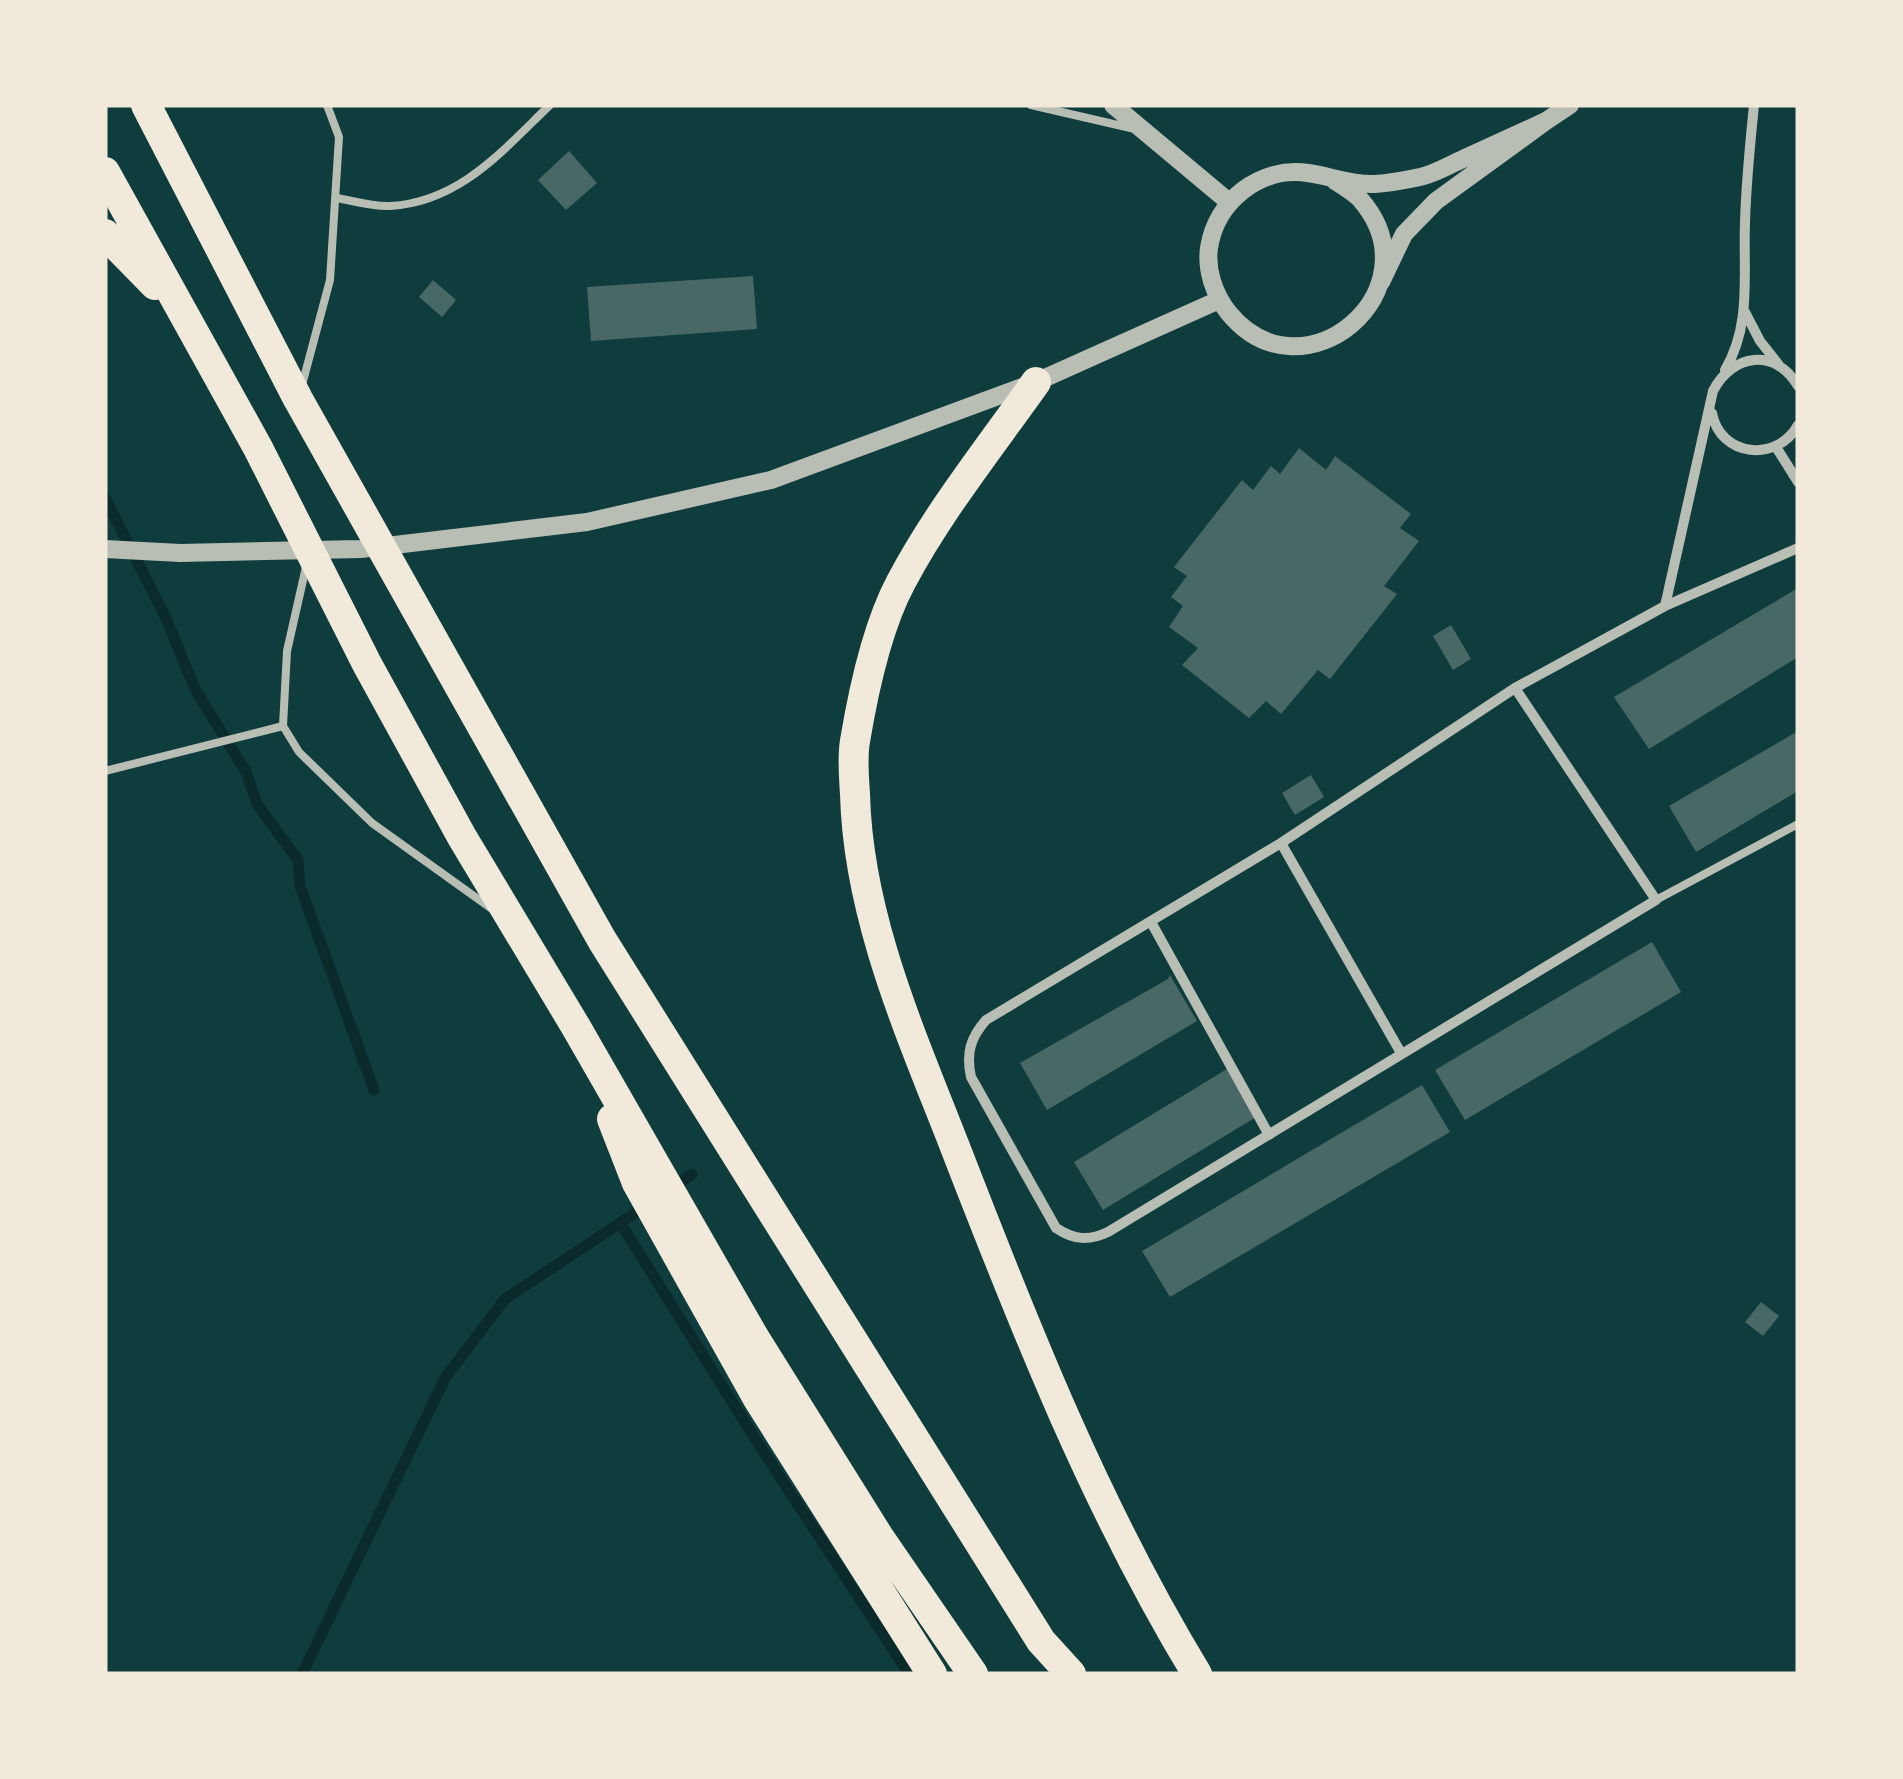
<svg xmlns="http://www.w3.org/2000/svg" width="1903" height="1779" viewBox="0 0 1903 1779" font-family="'Source Serif 4',serif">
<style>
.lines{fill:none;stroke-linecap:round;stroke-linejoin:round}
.stream{stroke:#0a2a2b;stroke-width:11}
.building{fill:#486865}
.service{stroke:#b8beb3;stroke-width:8}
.minor{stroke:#b8beb3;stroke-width:10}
.tertiary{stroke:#b8beb3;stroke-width:18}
.motorway{stroke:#f1e9da;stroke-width:30}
</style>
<rect width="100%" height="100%" fill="#0f3d3e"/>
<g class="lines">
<!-- stream -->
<path class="stream" d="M 105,498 L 166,618 L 195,689 L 246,772 L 257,804 L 298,860 L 300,886 L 374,1090
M 673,1188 L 692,1174
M 621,1224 L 761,1448 L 909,1674
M 302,1674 L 445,1378 L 505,1299 L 649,1204"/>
</g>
<!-- building -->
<path class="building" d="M 569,151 L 597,183 L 566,210 L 538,180 Z
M 753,276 L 757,329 L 591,341 L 587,287 Z
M 433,280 L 456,300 L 442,317 L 419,297 Z
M 1299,448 L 1326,470 L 1335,456 L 1411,514 L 1400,528 L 1419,541 L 1384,586 L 1397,594 L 1330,679 L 1318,670 L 1281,714 L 1266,701 L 1249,718 L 1182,665 L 1198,648 L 1169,627 L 1183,606 L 1171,597 L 1187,576 L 1174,567 L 1242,480 L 1253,490 L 1271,466 L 1280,474 Z
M 1798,588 L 1798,657 L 1649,749 L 1614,697 Z
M 1451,625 L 1471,659 L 1453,670 L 1433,636 Z
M 1798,731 L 1798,791 L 1696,852 L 1669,806 Z
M 1311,775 L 1324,797 L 1295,815 L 1282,793 Z
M 1652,942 L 1681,992 L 1465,1120 L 1435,1070 Z
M 1170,975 L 1197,1021 L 1047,1110 L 1020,1063 L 1168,979 Z
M 1227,1069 L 1256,1117 L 1103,1210 L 1074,1162 Z
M 1422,1085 L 1450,1132 L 1170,1297 L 1142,1251 Z
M 1761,1302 L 1779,1316 L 1763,1336 L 1745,1322 Z"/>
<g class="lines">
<!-- service -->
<path class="service" d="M 1031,105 L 1135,129
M 337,198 C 354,201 373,207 390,206 C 460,202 503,150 550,105
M 302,385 L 330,280 L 339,137 L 327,105
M 306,567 L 287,651 L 283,726 L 299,752 L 372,823 L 492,909
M 105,771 L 283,726
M 1656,900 L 1798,824"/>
<!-- minor -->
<path class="minor" d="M 1745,312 L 1760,341 L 1779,365
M 1725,370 C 1752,325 1743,273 1745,223 C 1746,183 1750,145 1754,105
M 1712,413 C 1720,457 1777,463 1798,425
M 1776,447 L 1798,482
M 1665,606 L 1713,391 C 1732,354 1775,347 1798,386
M 1515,688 L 1656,900 L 1108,1232 C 1089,1241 1074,1240 1056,1228 L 971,1077 C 966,1054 970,1038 986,1020 L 1281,843 L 1515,688 L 1665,606 L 1798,548
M 1281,843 L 1401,1053
M 1151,922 L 1269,1135"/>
<!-- tertiary -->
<path class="tertiary" d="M 1113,105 L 1229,202
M 1546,121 L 1570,105
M 1335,181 C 1343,186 1353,192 1360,199 C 1439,289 1303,405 1228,312 C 1214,294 1206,270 1209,248 C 1216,201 1260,166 1308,173 C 1330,176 1351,185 1375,184 C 1390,183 1406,180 1420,177 C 1435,174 1449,165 1463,159 C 1491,146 1518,134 1546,121 L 1436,201 L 1404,234 L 1381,282
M 105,549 L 180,553 L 361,549 L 587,522 L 771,480 L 1036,382 L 1219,300"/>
<!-- motorway -->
<path class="motorway" d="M 146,105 L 298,399 L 602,940 L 1041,1641 L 1071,1674
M 105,172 L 258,448 L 367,664 L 462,837 L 576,1027 L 754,1337 L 879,1537 L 973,1674
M 105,234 L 155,285
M 1036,382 C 990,447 938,512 901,582 C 878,625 863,693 855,741 C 852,758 854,777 855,794 C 858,917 911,1034 955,1147 C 1025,1328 1096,1508 1197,1674
M 612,1119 L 637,1183 L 758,1399 L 932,1674"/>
</g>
<!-- border -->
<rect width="1903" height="1779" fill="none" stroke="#f1e9da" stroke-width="215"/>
</svg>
